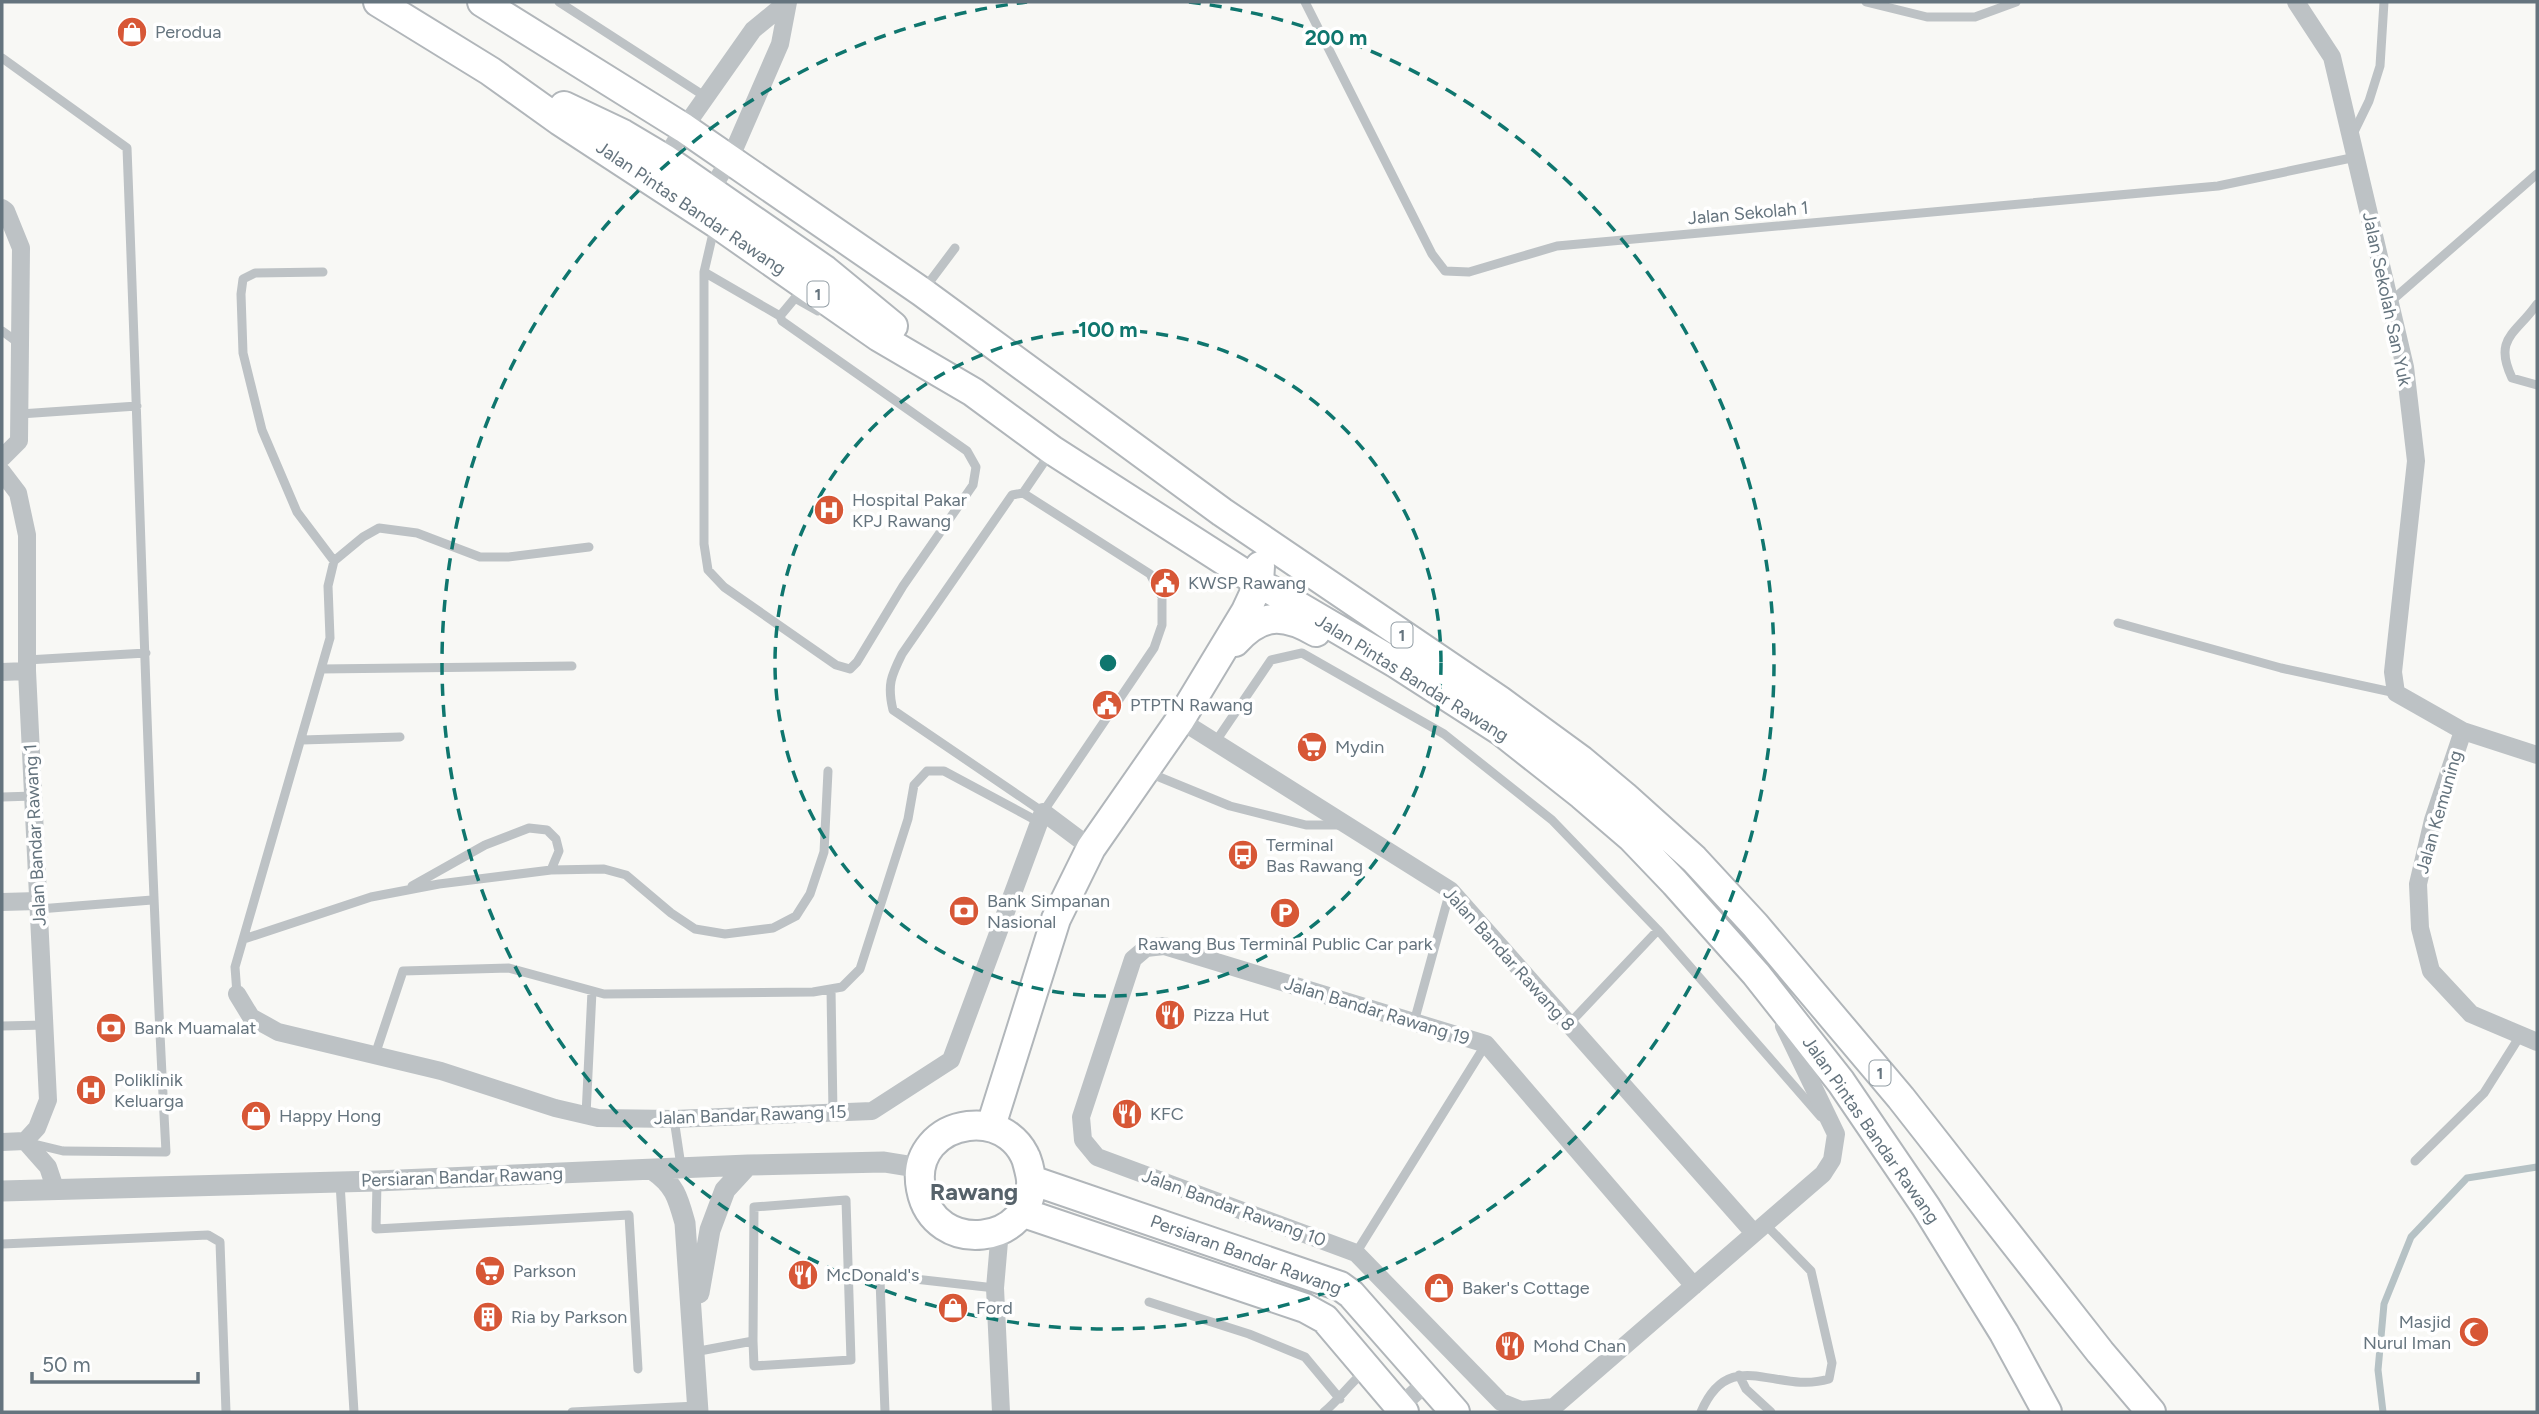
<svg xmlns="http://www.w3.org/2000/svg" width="2539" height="1414" viewBox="0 0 2539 1414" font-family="Figtree,sans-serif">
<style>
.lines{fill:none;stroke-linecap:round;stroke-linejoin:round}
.stream{stroke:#b6c2c5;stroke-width:7}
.primary-casing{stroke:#b1b6ba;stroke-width:32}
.service{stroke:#bdc2c5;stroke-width:9}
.minor{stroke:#bdc2c5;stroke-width:18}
.tertiary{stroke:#bdc2c5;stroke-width:21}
.primary{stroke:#fff;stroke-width:28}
.ring{fill:none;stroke:#0f766e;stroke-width:3.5;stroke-dasharray:12 9}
.labels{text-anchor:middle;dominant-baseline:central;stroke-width:7;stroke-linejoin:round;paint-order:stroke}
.shield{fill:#fff;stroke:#939ea5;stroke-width:2}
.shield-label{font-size:16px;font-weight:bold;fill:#65747e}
.poi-label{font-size:18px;fill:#65747e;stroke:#fff;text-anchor:start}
.street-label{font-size:18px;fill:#65747e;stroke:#fff}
.district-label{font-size:24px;font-weight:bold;fill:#56626a;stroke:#fff}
.centre{fill:#0f766e;stroke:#fff;stroke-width:3.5}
.ring-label{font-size:21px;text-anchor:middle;font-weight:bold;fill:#0f766e;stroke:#fff;stroke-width:7;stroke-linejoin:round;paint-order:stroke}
</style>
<rect width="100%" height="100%" fill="#f8f8f5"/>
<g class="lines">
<!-- stream -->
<path class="stream" d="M 2383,1412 L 2378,1370 L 2384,1304 L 2411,1237 L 2467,1178 L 2537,1167"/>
<!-- primary casing -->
<g class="primary-casing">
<path id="primary" d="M 378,2 L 490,71 L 560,121 L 716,223 L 879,337 L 973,392 L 1052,450 L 1259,583 L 1397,664 L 1501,731 L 1582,795 L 1631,837 L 1675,883 L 1756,974 L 1841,1082 L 1926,1207 L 2004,1333 L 2047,1412
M 482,2 L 684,128 L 922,292 L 1222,512 L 1499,700 L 1581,760 L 1624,796 L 1694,859 L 1755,925 L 1901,1098 L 2100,1352 L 2151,1412
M 564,106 L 623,134 L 665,159 L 825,270 L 893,326
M 1235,642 C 1261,613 1283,613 1316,632
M 991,1126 L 1056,919 L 1091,848 L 1180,720 L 1246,611 L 1259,583 L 1260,566
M 1026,1158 C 1028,1165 1030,1172 1031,1179 C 1035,1245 934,1258 921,1189 C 907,1116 1024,1097 1031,1180 L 1340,1286 L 1351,1294 L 1455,1412
M 1021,1212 L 1305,1308 L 1325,1319 L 1404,1412"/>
</g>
<!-- service -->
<path class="service" d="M 559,2 L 706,97
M 1305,2 L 1432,254 L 1445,271 L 1469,272 L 1557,246 L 2218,186 L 2356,157
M 1866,2 L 1927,17 L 1975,17 L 2016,2
M 2,58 L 127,148 C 140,483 148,818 166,1152 L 63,1151 L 30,1143
M 2352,136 L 2369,101 L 2380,66 L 2384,2
M 714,229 L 704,272 L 704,544 L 708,570 L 724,587 L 836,665 L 850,669 L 857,662 L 903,586 L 973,485 L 976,467 L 967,451 L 782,321 L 780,316 L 795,298 L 818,311
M 323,272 L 255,273 L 243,279 L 241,294 L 243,353 L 262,430 L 297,512 L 334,561
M 704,272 L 780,316
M 925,288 L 955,248
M 2390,302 L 2537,174
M 2537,304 C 2516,334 2493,338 2512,378 L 2537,385
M 2,331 L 20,344
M 20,414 L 137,406
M 1023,493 L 1150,574 L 1162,597 L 1162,625 L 1154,648 L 1043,812 L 893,710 C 887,685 891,676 902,654 L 1012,495 Z
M 1023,493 L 1051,452
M 2118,623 L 2281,668 L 2396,693
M 27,660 L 146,653
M 321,669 L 572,666
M 302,740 L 400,737
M 1216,741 L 1271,660 L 1302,653 L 1444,734 L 1552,820 L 1658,930 L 1821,1117
M 1147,772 L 1230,806 L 1306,825 L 1341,825
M 2,797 L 34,796
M 412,886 L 485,845 L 529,828 L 547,830 L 556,839 L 559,851 L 551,870
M 39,909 L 152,900
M 244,939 L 371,897 L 439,884 L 551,870 L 604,869 L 626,875 L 671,913 L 695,929 L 725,934 L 773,928 L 796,916 L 810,894 L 824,852 L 828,771
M 831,989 L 833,1113
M 237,994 L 235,967 L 330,638 L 328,586 L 334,561 L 363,537 L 379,528 L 417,533 L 480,557 L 508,557 L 589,547
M 1414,1022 L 1450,891
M 1569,1024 L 1658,930
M 2,1026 L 45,1025
M 375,1055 L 403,971 L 509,968 L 604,994 L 813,992 L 842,987 L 860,969 L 908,819 L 914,785 L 927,771 L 944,771 L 1039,822
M 586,1115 L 592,991
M 674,1119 L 681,1166
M 2415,1161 L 2484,1093 L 2520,1036
M 377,1182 L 376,1229 L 629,1215 L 638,1369
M 340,1183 L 354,1412
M 2,1244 L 208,1235 L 220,1242 L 226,1412
M 1356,1253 L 1486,1044
M 1149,1302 L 1249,1334 L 1305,1357 L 1340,1399
M 694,1352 L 753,1341 L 754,1366 L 851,1360 L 846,1200 L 754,1207 L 753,1341
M 1739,1375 L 1746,1389 L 1771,1412
M 572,1412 L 697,1406
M 885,1412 L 880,1280 L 888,1276 L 995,1288
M 1324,1412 C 1339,1400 1349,1384 1364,1372
M 1701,1412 C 1730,1344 1776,1395 1829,1379 L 1832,1363 L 1811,1271 L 1765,1224"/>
<!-- minor -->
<path class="minor" d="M 2296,2 L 2332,57 L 2405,367 L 2416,461 L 2393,672 L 2396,693 L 2463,731 L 2537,755
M 665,159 L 684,128 L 753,30 L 787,2
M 711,190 L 730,159 L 780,44 L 788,2
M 2,208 L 6,211 L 21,248 L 19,441 L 2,458
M 2,472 L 18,493 L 27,535 L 27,671 L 48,1100 L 37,1128 L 25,1141
M 2,672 L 27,671
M 1180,720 L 1450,890 L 1754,1233
M 2463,731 L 2433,820 L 2418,884 L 2420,928 L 2431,971 L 2471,1014 L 2537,1042
M 2,902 L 38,901
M 237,994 L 251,1017 L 278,1032 L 441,1071 L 555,1108 L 598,1118 L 674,1119 L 872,1111 L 951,1060 L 1043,812 L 1091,848
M 25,1141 L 48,1167 L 55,1188
M 2,1142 L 25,1141
M 1000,1230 L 995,1288 L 1001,1412
M 1555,1407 L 1521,1410 L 1501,1402 L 1356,1253 L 1097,1157 L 1083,1140 L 1081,1117 L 1133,959 L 1146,948 L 1164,946 L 1486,1044 L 1694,1286
M 1394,1412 L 1428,1381
M 1548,1412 L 1823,1174 L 1832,1160 L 1836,1134 L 1784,1026"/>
<!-- tertiary -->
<path class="tertiary" d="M 653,1170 C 675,1185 678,1198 685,1223 L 698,1412
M 2,1191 L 377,1181 L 748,1165 L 884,1162 L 921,1168
M 699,1293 L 710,1230 L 725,1190 L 748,1165"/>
<!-- primary -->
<use href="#primary" class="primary"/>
</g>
<!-- distance rings -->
<g class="ring">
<circle cx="1108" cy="663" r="333"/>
<path d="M1189 2A666 666 0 1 1 1027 2"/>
</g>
<!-- icons -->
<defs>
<g id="shop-disc" transform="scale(1.575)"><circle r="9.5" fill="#d75736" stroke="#fff"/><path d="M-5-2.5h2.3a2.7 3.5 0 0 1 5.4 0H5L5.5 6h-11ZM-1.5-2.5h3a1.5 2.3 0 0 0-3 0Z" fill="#fff"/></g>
<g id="hospital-disc" transform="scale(1.575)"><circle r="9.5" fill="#d75736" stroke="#fff"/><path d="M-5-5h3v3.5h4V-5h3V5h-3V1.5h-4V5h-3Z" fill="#fff"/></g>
<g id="civic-disc" transform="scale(1.575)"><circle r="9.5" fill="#d75736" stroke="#fff"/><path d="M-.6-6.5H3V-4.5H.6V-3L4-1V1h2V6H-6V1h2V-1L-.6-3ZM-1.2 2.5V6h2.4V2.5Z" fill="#fff"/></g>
<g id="supermarket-disc" transform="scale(1.575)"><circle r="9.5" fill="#d75736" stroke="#fff"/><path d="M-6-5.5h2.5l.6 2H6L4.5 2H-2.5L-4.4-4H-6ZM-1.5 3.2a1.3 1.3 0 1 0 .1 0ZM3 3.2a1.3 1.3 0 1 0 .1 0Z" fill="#fff"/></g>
<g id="bus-disc" transform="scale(1.575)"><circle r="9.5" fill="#d75736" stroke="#fff"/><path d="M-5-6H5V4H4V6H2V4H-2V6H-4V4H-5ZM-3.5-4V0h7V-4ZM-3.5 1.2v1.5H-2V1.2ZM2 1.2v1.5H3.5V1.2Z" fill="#fff"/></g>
<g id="bank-disc" transform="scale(1.575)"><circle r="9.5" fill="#d75736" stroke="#fff"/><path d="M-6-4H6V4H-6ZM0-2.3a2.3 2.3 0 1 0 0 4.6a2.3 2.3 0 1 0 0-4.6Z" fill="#fff"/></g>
<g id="parking-disc" transform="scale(1.575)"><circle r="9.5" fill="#d75736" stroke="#fff"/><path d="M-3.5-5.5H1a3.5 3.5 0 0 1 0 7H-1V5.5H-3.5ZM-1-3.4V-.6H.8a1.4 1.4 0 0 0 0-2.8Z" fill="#fff"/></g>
<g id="restaurant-disc" transform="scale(1.575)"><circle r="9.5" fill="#d75736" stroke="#fff"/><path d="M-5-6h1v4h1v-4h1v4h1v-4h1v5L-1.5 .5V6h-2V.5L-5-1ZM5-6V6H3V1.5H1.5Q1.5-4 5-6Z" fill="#fff"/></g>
<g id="building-disc" transform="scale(1.575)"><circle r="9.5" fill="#d75736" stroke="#fff"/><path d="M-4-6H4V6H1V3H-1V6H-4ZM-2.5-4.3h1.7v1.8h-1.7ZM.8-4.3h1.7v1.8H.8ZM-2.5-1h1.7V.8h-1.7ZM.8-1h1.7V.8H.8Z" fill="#fff"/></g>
<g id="mosque-disc" transform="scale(1.575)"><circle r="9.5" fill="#d75736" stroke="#fff"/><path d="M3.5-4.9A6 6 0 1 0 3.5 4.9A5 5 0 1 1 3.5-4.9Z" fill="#fff"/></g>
</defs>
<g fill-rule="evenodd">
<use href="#shop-disc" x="132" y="32"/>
<use href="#hospital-disc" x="829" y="510"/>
<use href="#civic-disc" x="1165" y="583"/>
<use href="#civic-disc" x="1107" y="705"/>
<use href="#supermarket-disc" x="1312" y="747"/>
<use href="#bus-disc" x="1243" y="855"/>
<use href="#bank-disc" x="964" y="911"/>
<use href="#parking-disc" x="1285" y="913"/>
<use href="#restaurant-disc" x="1170" y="1015"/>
<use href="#bank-disc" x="111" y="1028"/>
<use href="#hospital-disc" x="91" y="1090"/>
<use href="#restaurant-disc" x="1127" y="1114"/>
<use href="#shop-disc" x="256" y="1116"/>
<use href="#supermarket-disc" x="490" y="1271"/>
<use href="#restaurant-disc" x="803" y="1275"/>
<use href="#shop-disc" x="1439" y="1288"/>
<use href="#shop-disc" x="953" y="1308"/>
<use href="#building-disc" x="488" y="1317"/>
<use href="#mosque-disc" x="2474" y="1332"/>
<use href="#restaurant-disc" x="1510" y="1346"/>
</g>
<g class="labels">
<!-- shield labels -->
<g class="shield">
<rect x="807.5" y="281.5" width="21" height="25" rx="5"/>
<rect x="1391.5" y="622.5" width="21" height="25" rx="5"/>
<rect x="1869.5" y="1060.5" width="21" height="25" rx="5"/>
</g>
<g class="shield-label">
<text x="818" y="294">1</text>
<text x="1402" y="635">1</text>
<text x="1880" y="1073">1</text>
</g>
<!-- poi labels -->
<g class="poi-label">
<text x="155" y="32">Perodua</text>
<text x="852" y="500">Hospital Pakar<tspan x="852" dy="21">KPJ Rawang</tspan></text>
<text x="1188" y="583">KWSP Rawang</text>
<text x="1130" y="705">PTPTN Rawang</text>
<text x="1335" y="747">Mydin</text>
<text x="1266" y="845">Terminal<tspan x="1266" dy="21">Bas Rawang</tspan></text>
<text x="987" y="901">Bank Simpanan<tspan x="987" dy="21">Nasional</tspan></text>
<text x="1285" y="944" text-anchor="middle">Rawang Bus Terminal Public Car park</text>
<text x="1193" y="1015">Pizza Hut</text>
<text x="134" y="1028">Bank Muamalat</text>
<text x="114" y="1080">Poliklinik<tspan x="114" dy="21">Keluarga</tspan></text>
<text x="1150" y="1114">KFC</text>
<text x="279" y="1116">Happy Hong</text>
<text x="513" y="1271">Parkson</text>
<text x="826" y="1275">McDonald's</text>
<text x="1462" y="1288">Baker's Cottage</text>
<text x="976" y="1308">Ford</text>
<text x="511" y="1317">Ria by Parkson</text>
<text x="2451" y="1322" text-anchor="end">Masjid<tspan x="2451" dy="21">Nurul Iman</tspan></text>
<text x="1533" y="1346">Mohd Chan</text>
</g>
<!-- street labels -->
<g class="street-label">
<text transform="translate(691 208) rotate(34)">Jalan Pintas Bandar Rawang</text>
<text transform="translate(1748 213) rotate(-5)">Jalan Sekolah 1</text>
<text transform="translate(2387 299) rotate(78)">Jalan Sekolah San Yuk</text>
<text transform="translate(1412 678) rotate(32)">Jalan Pintas Bandar Rawang</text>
<text transform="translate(2439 812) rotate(-74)">Jalan Kemuning</text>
<text transform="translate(35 835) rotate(-93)">Jalan Bandar Rawang 1</text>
<text transform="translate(1509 959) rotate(48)">Jalan Bandar Rawang 8</text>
<text transform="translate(1377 1011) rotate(17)">Jalan Bandar Rawang 19</text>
<text transform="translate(750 1115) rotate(-2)">Jalan Bandar Rawang 15</text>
<text transform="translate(1871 1130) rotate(55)">Jalan Pintas Bandar Rawang</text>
<text transform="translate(462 1177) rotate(-2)">Persiaran Bandar Rawang</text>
<text transform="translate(1234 1208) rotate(20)">Jalan Bandar Rawang 10</text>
<text transform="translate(1246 1255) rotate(20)">Persiaran Bandar Rawang</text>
</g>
<!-- district labels -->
<g class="district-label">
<text x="974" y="1191">Rawang</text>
</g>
</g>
<circle cx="1108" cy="663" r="10" class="centre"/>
<g class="ring-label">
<text x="1336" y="45">200 m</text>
<text x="1108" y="337">100 m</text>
</g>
<!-- border -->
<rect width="2539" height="1414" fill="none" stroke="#65747e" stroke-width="7"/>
<!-- scale -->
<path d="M32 1372v10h166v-10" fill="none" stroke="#65747e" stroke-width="3.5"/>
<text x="42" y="1372" font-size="21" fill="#65747e" stroke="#ffffff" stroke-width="5" paint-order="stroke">50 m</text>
</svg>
